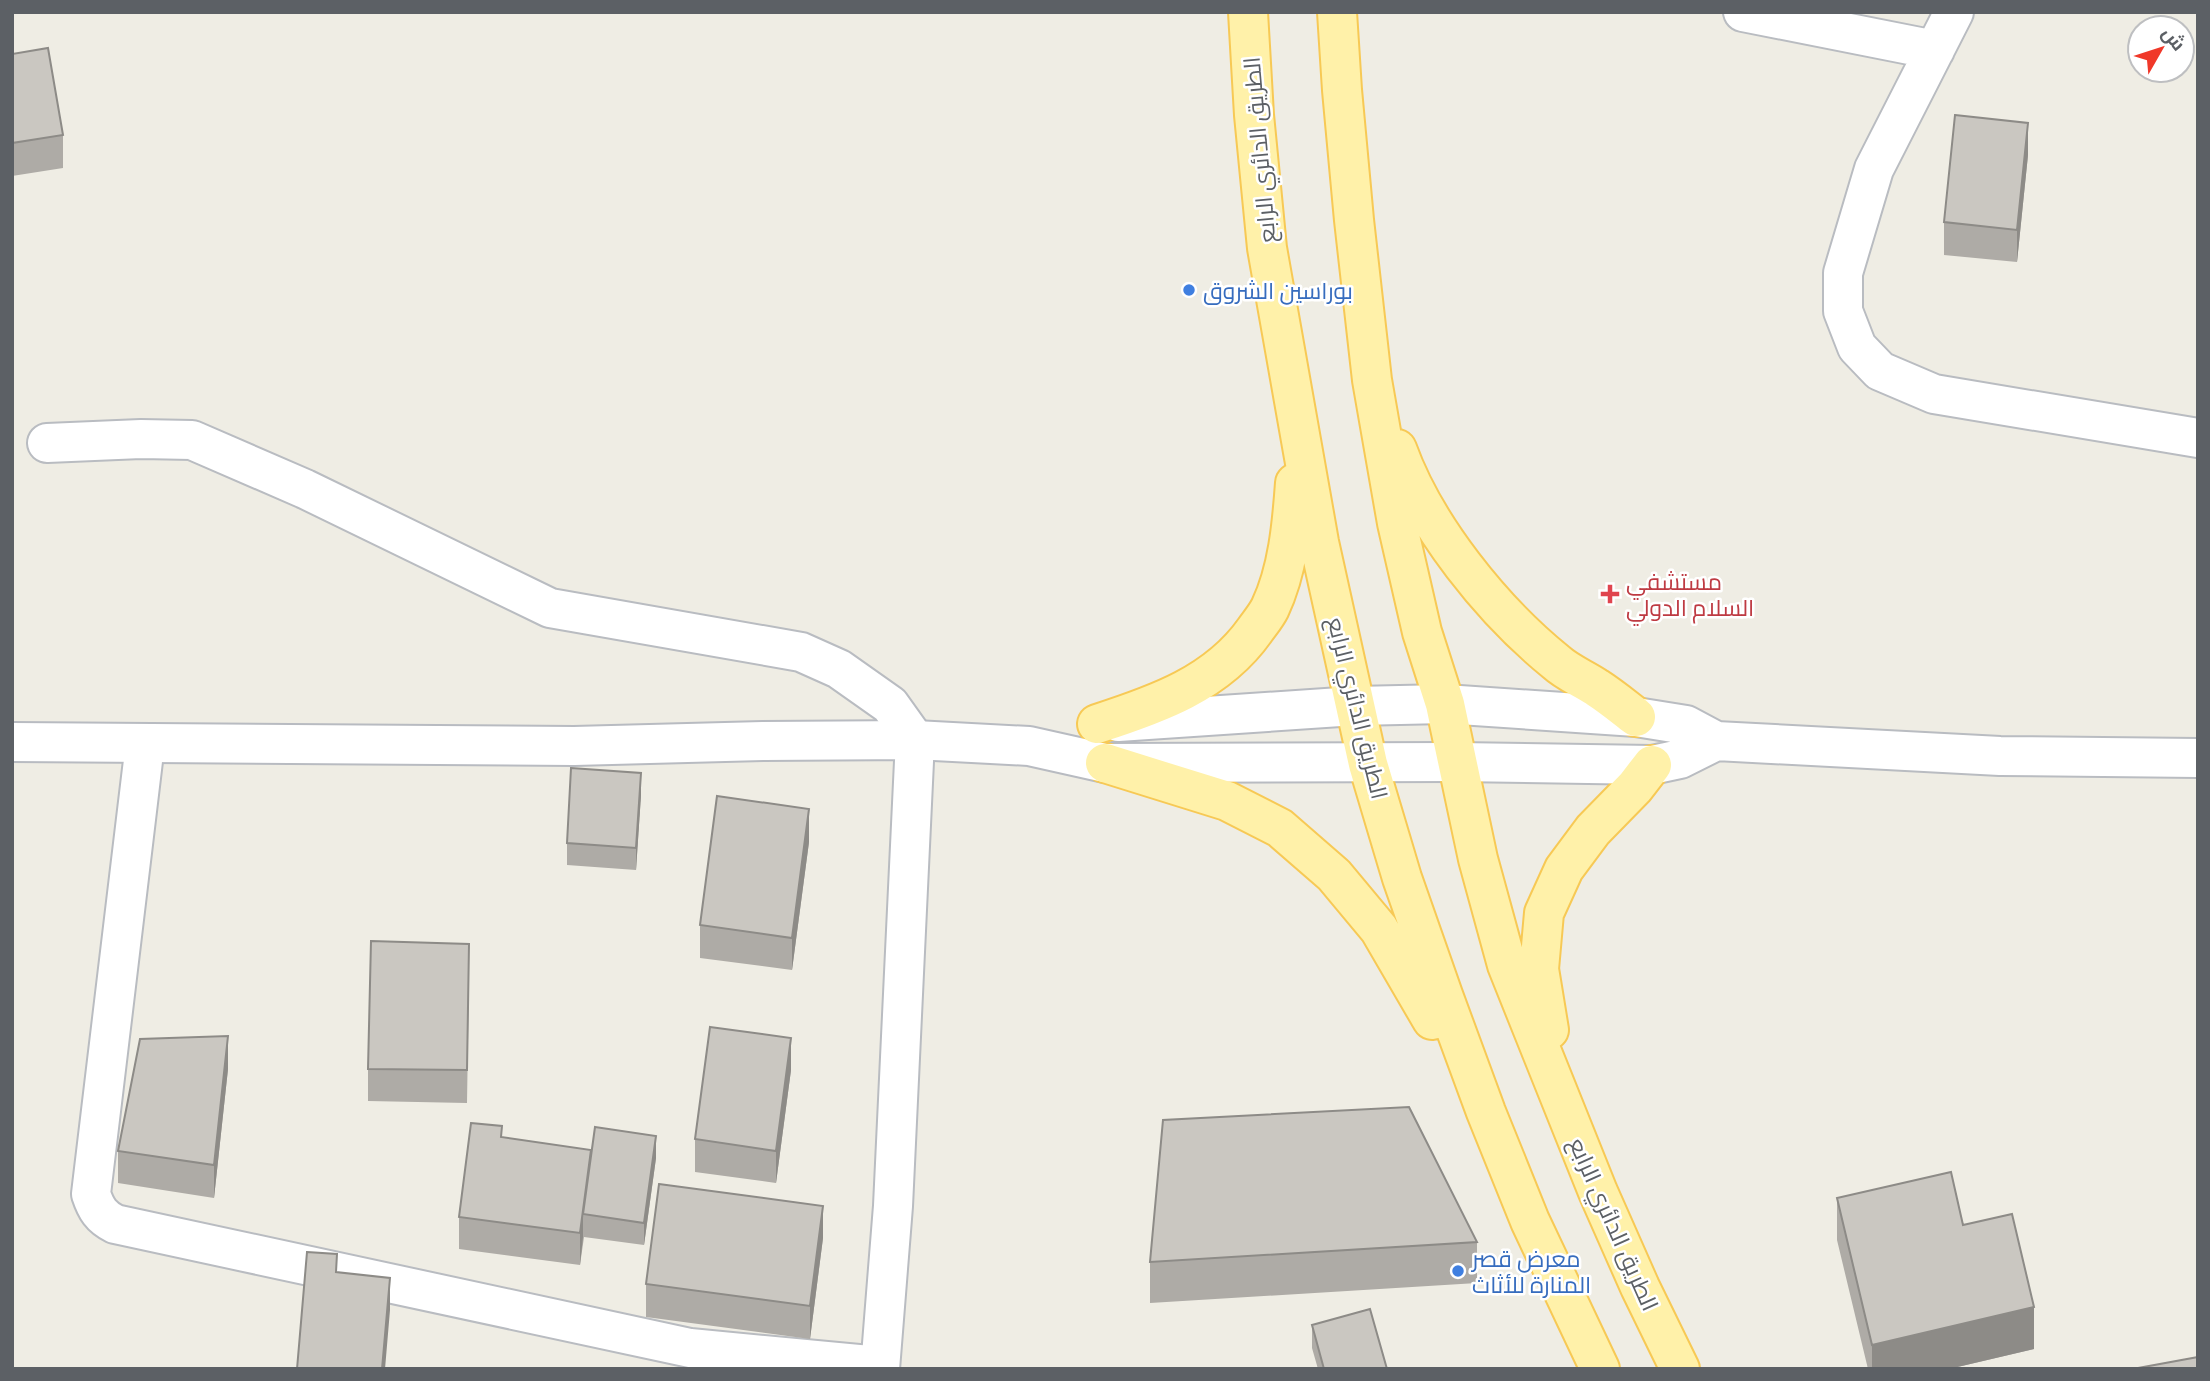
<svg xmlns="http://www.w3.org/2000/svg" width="2210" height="1381" viewBox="0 0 2210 1381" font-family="'Archivo Narrow',Cairo,sans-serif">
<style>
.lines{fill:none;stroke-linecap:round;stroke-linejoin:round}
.street-casing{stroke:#b9bcc1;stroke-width:42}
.secondary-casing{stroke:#b8bbc1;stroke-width:42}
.primary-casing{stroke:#f7c955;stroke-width:42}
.street{stroke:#fff;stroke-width:38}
.secondary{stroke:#fff;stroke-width:38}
.primary{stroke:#fff1a9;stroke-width:38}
.wall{fill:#aeaba6}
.shaded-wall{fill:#8d8b87}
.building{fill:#cac7c1;stroke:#8d8b87;stroke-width:2}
.shop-dot{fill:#3f7fe0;stroke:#fff;stroke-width:2.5}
.health-dot{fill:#e0444e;stroke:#fff;stroke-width:2.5}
.labels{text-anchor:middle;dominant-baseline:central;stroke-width:5;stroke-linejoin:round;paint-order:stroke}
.street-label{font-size:23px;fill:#5c6065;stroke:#fff}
.shop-label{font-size:23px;fill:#366cbe;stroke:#fff;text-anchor:start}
.health-label{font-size:23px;fill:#be3a42;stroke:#fff;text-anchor:start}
</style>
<rect width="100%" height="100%" fill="#efede4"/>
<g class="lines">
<!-- street casing -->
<g class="street-casing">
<path id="street" d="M 1743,12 L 1935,50
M 1954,12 L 1874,169 L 1843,273 L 1843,311 L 1857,347 L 1880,371 L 1934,394 L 2198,438
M 47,443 L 141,439 L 192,440 L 305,489 L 550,608 L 801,652 L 839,669 L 890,705 L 915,740 L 893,1206 L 880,1369
M 1445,704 L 1636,717 L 1686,725 L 1716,741 L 2000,756 L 2198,758
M 145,744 L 91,1194 C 96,1209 101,1217 115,1224 L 690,1348 L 880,1366
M 1457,762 L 1652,765 L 1680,759 L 1716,741"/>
</g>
<!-- secondary casing -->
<g class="secondary-casing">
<path id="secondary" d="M 1118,722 L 1355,706 L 1445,704
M 12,742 L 574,746 L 763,741 L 915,740 L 1029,746 L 1105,763 L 1457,762"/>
</g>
<!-- primary casing -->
<g class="primary-casing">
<path id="primary" d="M 1248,12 L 1254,115 L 1267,248 L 1319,542 L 1368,764 L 1402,878 L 1443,995 L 1486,1112 L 1530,1221 L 1600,1369
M 1337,12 L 1342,90 L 1354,220 L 1372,380 L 1397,523 L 1422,632 L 1445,704 L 1478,859 L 1507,965 L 1598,1192 L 1640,1287 L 1680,1369
M 1397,449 C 1425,527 1492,610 1556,662 C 1568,673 1584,679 1597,688 C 1611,697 1623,707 1636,717
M 1097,724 C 1156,705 1217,684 1255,630 C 1260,623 1266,616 1270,608 C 1288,570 1292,525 1295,483
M 1105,763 L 1227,801 L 1280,828 L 1334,875 L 1379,929 L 1432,1020
M 1549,1030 L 1539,969 L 1544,913 L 1564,869 L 1593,830 L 1635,787 L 1652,765"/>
</g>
<!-- street -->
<use href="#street" class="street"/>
<!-- secondary -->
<use href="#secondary" class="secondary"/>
<!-- primary -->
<use href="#primary" class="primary"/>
</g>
<!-- wall -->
<path class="wall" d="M 12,54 L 63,135 L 63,168 L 12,176 Z
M 2028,155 L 2017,262 L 1944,255 L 1944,222 Z
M 641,795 L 636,870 L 567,865 L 567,843 Z
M 809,842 L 792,970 L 700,958 L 700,925 Z
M 469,976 L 467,1103 L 368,1101 L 368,1069 Z
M 228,1069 L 214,1198 L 118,1183 L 118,1151 Z
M 791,1070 L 776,1183 L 695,1172 L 695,1139 Z
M 502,1138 L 591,1160 L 656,1158 L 644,1245 L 584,1237 L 580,1265 L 459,1249 L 459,1217 Z
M 1837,1198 L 1963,1225 L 2034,1349 L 1949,1369 L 1868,1369 L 1837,1240 Z
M 823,1238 L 810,1339 L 646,1317 L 646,1284 Z
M 1477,1242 L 1477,1283 L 1150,1303 L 1150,1262 Z
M 1312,1325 L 1387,1369 L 1318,1369 L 1312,1348 Z"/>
<!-- shaded-wall -->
<path class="shaded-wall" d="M 2028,123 L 2028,155 L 2017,262 L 2017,230 Z
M 641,773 L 641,795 L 636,870 L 636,848 Z
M 809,809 L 809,842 L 792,970 L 792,938 Z
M 228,1036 L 228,1069 L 214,1198 L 214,1165 Z
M 791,1038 L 791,1070 L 776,1183 L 776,1151 Z
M 656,1136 L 656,1158 L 644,1245 L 644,1223 Z
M 591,1150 L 591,1182 L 583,1214 L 583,1237 L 580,1265 L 580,1233 Z
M 823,1206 L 823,1238 L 810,1339 L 810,1306 Z
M 390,1278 L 390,1310 L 385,1369 L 382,1369 Z
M 2034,1307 L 2034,1349 L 1949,1369 L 1872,1369 L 1872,1345 Z"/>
<!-- building -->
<path class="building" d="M 48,48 L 63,135 L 12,143 L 12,54 Z
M 1955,115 L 2028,123 L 2017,230 L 1944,222 Z
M 571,768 L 641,773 L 636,848 L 567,843 Z
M 717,796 L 809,809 L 792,938 L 700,925 Z
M 371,941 L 469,944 L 467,1070 L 368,1069 Z
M 710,1027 L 791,1038 L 776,1151 L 695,1139 Z
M 228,1036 L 214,1165 L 118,1151 L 140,1039 Z
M 1409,1107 L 1477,1242 L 1150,1262 L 1163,1120 Z
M 471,1123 L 502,1126 L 501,1137 L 591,1150 L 580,1233 L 459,1217 Z
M 595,1127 L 656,1136 L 644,1223 L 583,1214 Z
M 1951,1172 L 1963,1225 L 2012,1214 L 2034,1307 L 1872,1345 L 1837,1198 Z
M 659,1184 L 823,1206 L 810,1306 L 646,1284 Z
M 307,1252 L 337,1254 L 336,1272 L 390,1278 L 382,1369 L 297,1369 Z
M 1370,1309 L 1387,1369 L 1324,1369 L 1312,1325 Z
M 2198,1357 L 2198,1369 L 2138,1368 Z"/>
<!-- markers -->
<g class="shop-dot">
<circle cx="1189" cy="290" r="7"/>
<circle cx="1458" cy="1271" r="7"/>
</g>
<path class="health-dot" d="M1606.5 583.5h7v7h7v7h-7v7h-7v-7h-7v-7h7z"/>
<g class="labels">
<!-- street labels -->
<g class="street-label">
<text transform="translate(1259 150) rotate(-95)">الطريق الدائري الرابع</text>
<text transform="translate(1358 708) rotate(76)">الطريق الدائري الرابع</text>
<text transform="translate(1614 1224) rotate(66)">الطريق الدائري الرابع</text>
</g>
<!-- shop labels -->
<g class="shop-label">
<text x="1203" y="290">بوراسين الشروق</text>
<text x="1472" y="1258">معرض قصر<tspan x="1472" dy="26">المنارة للأثاث</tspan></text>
</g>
<!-- health labels -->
<g class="health-label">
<text x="1626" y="581">مستشفي<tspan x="1626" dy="26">السلام الدولي</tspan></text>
</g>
</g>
<!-- border -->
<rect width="2210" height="1381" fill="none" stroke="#5c6065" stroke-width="28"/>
<!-- north arrow -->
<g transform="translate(2161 49) rotate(51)"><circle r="33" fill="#ffffff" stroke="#bebfc1" stroke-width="2"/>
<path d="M0-5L12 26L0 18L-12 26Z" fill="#f03829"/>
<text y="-10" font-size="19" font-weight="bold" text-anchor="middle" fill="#5c6065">ش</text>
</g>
</svg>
